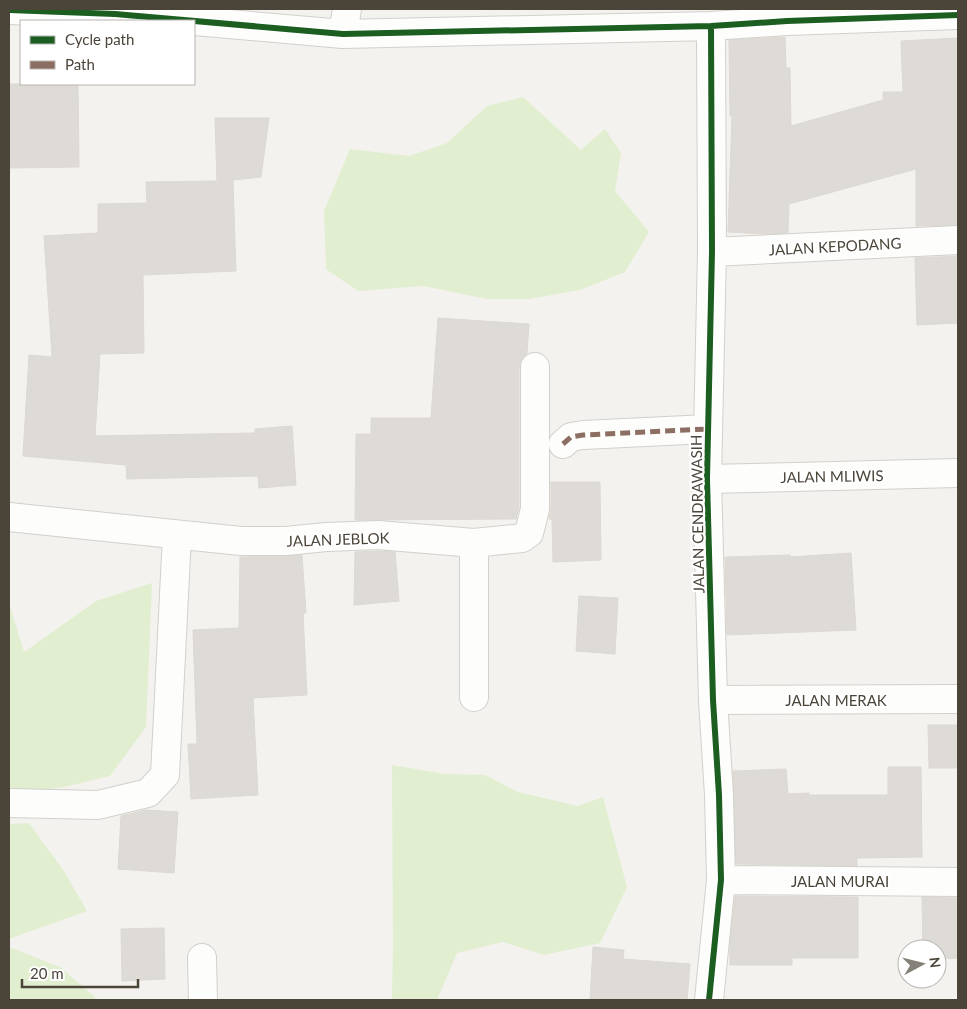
<svg xmlns="http://www.w3.org/2000/svg" width="967" height="1009" viewBox="0 0 967 1009" font-family="Lato,sans-serif">
<style>
.green{fill:#e1eecf}
.building{fill:#dedbd6;stroke:#dcd9d4}
.lines{fill:none;stroke-linecap:round;stroke-linejoin:round}
.street-casing{stroke:#d2d0cb;stroke-width:30}
.street{stroke:#fdfdfc;stroke-width:28}
.quiet{stroke:#8d6e63;stroke-width:5;stroke-dasharray:10 5;stroke-linecap:butt}
.cycleway-casing{stroke:#fff;stroke-width:9}
.cycleway{stroke:#1b5e20;stroke-width:6}
.labels{text-anchor:middle;dominant-baseline:central;stroke-width:4.5;stroke-linejoin:round;paint-order:stroke}
.street-label{font-size:15px;fill:#4b4439;stroke:#fff}
</style>
<rect width="100%" height="100%" fill="#f4f2ee"/>
<!-- green -->
<path class="green" d="M 523,97 L 581,150 L 605,129 L 621,153 L 615,191 L 649,232 L 625,272 L 580,290 L 529,299 L 487,299 L 423,286 L 358,291 L 326,269 L 324,211 L 350,149 L 409,156 L 447,143 L 487,106 Z
M 152,583 L 146,727 L 110,776 L 64,787 L 9,794 L 9,603 L 24,652 L 96,601 Z
M 392,765 L 445,774 L 485,775 L 518,792 L 578,806 L 603,797 L 627,887 L 600,943 L 544,955 L 503,942 L 457,953 L 437,1000 L 392,1000 L 393,945 Z
M 29,823 L 64,871 L 87,911 L 9,939 L 9,824 Z
M 9,947 L 60,967 L 95,997 L 94,1000 L 9,1000 Z"/>
<!-- building -->
<path class="building" d="M 785,37 L 786,68 L 790,68 L 791,126 L 883,100 L 883,92 L 903,92 L 901,41 L 958,38 L 958,225 L 916,226 L 916,169 L 789,204 L 788,233 L 765,234 L 728,232 L 732,116 L 730,116 L 729,40 Z
M 9,84 L 78,84 L 79,167 L 9,168 Z
M 215,118 L 269,118 L 261,177 L 225,181 L 233,181 L 236,271 L 143,275 L 144,353 L 100,354 L 95,436 L 255,433 L 255,429 L 292,426 L 296,485 L 259,488 L 258,476 L 127,479 L 126,465 L 23,456 L 29,355 L 52,357 L 44,236 L 98,233 L 98,204 L 147,203 L 146,182 L 217,181 Z
M 958,256 L 958,323 L 917,325 L 915,258 Z
M 438,318 L 529,324 L 527,353 L 522,359 L 519,367 L 519,507 L 516,519 L 355,520 L 356,434 L 371,434 L 371,418 L 431,418 Z
M 551,482 L 600,482 L 601,560 L 553,562 L 552,519 L 549,519 L 551,509 Z
M 378,551 L 395,552 L 399,601 L 354,605 L 355,552 Z
M 851,553 L 856,630 L 727,635 L 725,557 L 790,555 L 790,557 Z
M 302,555 L 306,613 L 303,613 L 307,695 L 253,698 L 258,795 L 191,799 L 188,744 L 197,744 L 193,630 L 239,628 L 240,557 Z
M 579,596 L 618,598 L 615,654 L 576,651 Z
M 928,725 L 958,725 L 958,768 L 929,768 Z
M 888,767 L 921,767 L 922,857 L 857,858 L 857,866 L 736,864 L 733,771 L 786,769 L 788,794 L 809,793 L 809,795 L 888,795 Z
M 146,810 L 178,812 L 174,873 L 118,869 L 121,816 Z
M 735,896 L 858,897 L 858,958 L 792,958 L 792,965 L 730,965 L 730,944 Z
M 922,897 L 958,898 L 958,958 L 937,959 L 937,949 L 923,949 Z
M 164,928 L 165,979 L 122,981 L 121,929 Z
M 593,947 L 624,950 L 623,959 L 690,964 L 687,1000 L 590,1000 Z"/>
<g class="lines">
<!-- street casing -->
<g class="street-casing">
<path id="street" d="M 9,10 L 115,14 L 343,34 L 711,26 L 787,21 L 958,15
M 343,34 L 347,9
M 712,252 L 958,240
M 563,444 L 571,437 L 583,435 L 708,429
M 707,479 L 958,473
M 9,517 L 241,541 L 286,541 L 326,537 L 378,535 L 474,543 L 522,538 L 529,533 L 535,509 L 535,367
M 474,697 L 474,543
M 713,700 L 958,699
M 9,803 L 98,805 L 148,793 L 165,775 L 177,535
M 721,880 L 958,882
M 202,958 L 203,1000
M 709,1000 L 721,880 L 719,795 L 713,700 L 707,479 L 712,252 L 711,26"/>
</g>
<!-- street -->
<use href="#street" class="street"/>
<!-- quiet -->
<path class="quiet" d="M 563,444 L 571,437 L 583,435 L 708,429"/>
<!-- cycleway casing -->
<g class="cycleway-casing">
<path id="cycleway" d="M 9,10 L 115,14 L 343,34 L 711,26 L 787,21 L 958,15
M 709,1000 L 721,880 L 719,795 L 713,700 L 707,479 L 712,252 L 711,26"/>
</g>
<!-- cycleway -->
<use href="#cycleway" class="cycleway"/>
</g>
<g class="labels">
<!-- street labels -->
<g class="street-label">
<text transform="translate(835 246) rotate(-3)">JALAN KEPODANG</text>
<text transform="translate(832 476) rotate(-1)">JALAN MLIWIS</text>
<text transform="translate(697 514) rotate(-91)">JALAN CENDRAWASIH</text>
<text transform="translate(338 539) rotate(-2)">JALAN JEBLOK</text>
<text x="836" y="700">JALAN MERAK</text>
<text x="840" y="881">JALAN MURAI</text>
</g>
</g>
<!-- border -->
<rect width="967" height="1009" fill="none" stroke="#4b4439" stroke-width="20"/>
<!-- legend -->
<rect x="20" y="20" width="175" height="65" fill="#ffffff" stroke="#b7b4b0"/>
<rect x="30" y="36" width="25" height="8" fill="#1b5e20" stroke="#b7b4b0"/>
<text x="65" y="45" font-size="15" fill="#4b4439">Cycle path</text>
<rect x="30" y="61" width="25" height="8" fill="#8d6e63" stroke="#b7b4b0"/>
<text x="65" y="70" font-size="15" fill="#4b4439">Path</text>
<!-- north arrow -->
<g transform="translate(922 964) rotate(83)"><circle r="24" fill="#ffffff" stroke="#b7b4b0"/>
<path d="M0-4L9 19L0 12L-9 19Z" fill="#868178"/>
<text y="-8" font-size="14" font-weight="bold" text-anchor="middle" fill="#4b4439">N</text>
</g>
<!-- scale -->
<path d="M22 979v8h116v-8" fill="none" stroke="#4b4439" stroke-width="2.5"/>
<text x="30" y="979" font-size="15" fill="#4b4439" stroke="#ffffff" stroke-width="4" paint-order="stroke">20 m</text>
</svg>
